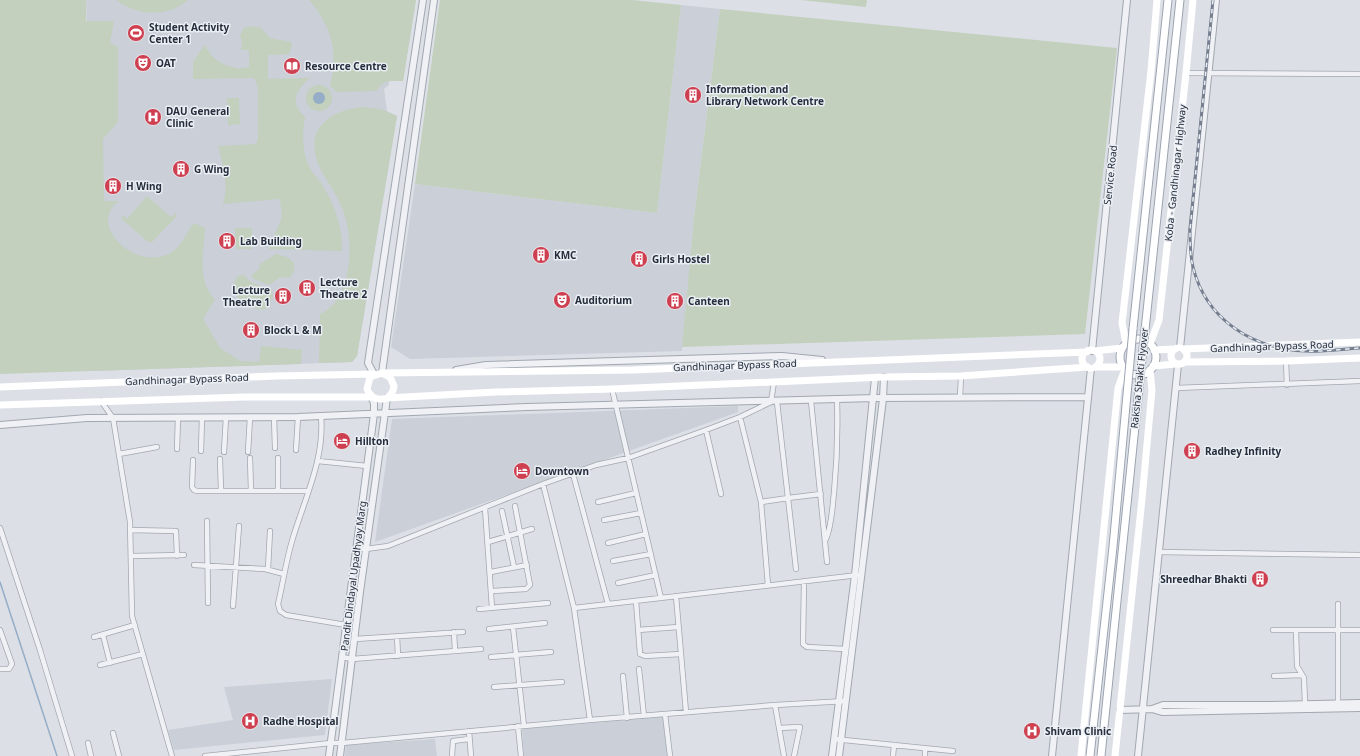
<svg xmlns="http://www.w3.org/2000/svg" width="1360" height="756" viewBox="0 0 1360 756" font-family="'Noto Sans',sans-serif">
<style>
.built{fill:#cacfd8}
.green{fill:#c2d0bd}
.water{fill:#96adc7}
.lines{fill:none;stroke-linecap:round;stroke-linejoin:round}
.stream{stroke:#96adc7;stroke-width:1.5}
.minor-casing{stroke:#a2a7b0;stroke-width:6}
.tertiary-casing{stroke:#a2a7b0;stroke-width:8}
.primary-casing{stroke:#9ca4b2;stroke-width:9}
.minor{stroke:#eff1f5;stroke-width:4.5}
.tertiary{stroke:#eff1f5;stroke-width:6}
.secondary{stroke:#fff;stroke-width:7}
.primary{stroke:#fff;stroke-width:7}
.rail-casing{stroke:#767f90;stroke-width:3}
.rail{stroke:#ebeff4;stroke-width:1.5;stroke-dasharray:4.5;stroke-linecap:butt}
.primary-bridge-casing{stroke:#9ca4b2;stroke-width:9;stroke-linecap:butt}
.primary-bridge{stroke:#fff;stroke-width:7}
.labels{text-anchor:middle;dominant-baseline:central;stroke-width:3;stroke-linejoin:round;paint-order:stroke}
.poi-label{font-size:10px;font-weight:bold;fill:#262e3d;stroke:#ebeff4;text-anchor:start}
.street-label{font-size:10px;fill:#262e3d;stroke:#ebeff4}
</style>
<rect width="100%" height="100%" fill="#dce0e6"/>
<!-- built -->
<path class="built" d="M 86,0 L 416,0 L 403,81 L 389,81 L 389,85 L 384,89 L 387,111 L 397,116 L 357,356 L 352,362 L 96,371 Z
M 681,5 L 720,9 L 694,218 L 682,351 L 410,359 L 391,347 L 415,184 L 657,213 Z
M 738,406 L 738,412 L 375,542 L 392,419 Z
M 332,679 L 325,735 L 174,750 L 168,730 L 233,720 L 224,687 Z
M 663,717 L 667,756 L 524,756 L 522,729 Z
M 435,739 L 437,756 L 345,756 L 346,745 Z"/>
<!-- green -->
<path class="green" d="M 0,0 L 86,0 L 86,21 L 114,21 L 110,43 L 118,47 L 118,122 L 103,139 L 104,201 L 119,201 C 85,225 138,274 172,252 C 182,245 186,233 194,223 L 205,228 C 204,251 196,281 215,299 L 203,319 L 220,348 L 240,361 L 259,362 L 261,346 L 302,350 L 301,364 L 0,374 Z
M 116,0 L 188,0 C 166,18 139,16 116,0 Z
M 309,0 L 416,0 L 403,81 C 393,81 381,79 377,91 L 336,92 L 330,85 C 339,53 331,24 309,0 Z
M 440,0 L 632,0 L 681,5 L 657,213 L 415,184 Z
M 801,0 L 867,0 L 866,7 Z
M 720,9 L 1117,48 L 1085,334 L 682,347 L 694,218 Z
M 252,26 L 261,28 L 270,38 L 291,42 L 292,45 L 289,54 L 268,55 L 268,79 L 310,78 C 297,89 288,102 305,117 C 302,133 302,153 310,168 C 313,174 318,178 321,183 C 334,203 343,227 342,251 L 269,249 L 282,217 L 280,199 L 223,204 C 229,184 223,166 218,146 L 256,144 L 258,138 L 258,87 L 254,78 L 193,79 L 193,62 L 205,44 C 209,57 223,66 237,68 C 240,69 246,67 249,67 L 249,50 L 241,50 L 242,42 L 240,35 L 244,28 Z
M306 98a13 13 0 1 1 26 0a13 13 0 1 1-26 0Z
M 227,98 L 239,98 L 240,124 L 228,125 Z
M 362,107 L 381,109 L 397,116 L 357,356 L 352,362 L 319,363 L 320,314 C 335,307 342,295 346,279 C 351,258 351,237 345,216 C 340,198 328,184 320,168 C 303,131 327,111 362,107 Z
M 147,196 L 171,217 L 175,213 L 177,216 L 152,242 L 148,242 L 121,218 L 123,215 L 127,219 Z
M 235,228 L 252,228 L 252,249 L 236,249 Z
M 276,254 L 287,257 L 294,263 L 294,271 L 290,277 L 279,278 L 269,285 L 252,278 L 252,275 L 259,269 L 260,264 Z
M 244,275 L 252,283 L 272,290 L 273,297 L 266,309 C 253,312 232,299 233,284 L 238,276 Z"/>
<!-- water -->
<path class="water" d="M313 98a6 6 0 1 1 12 0a6 6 0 1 1-12 0Z"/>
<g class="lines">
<!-- stream -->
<path class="stream" d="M 0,582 L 57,756"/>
<!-- minor casing -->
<g class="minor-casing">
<path id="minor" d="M 1186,73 L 1360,74
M 1286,361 L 1287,385
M 1176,388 L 1360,381
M 612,389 L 661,598
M 960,397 L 961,376
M 101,401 L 113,418 L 130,522 L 132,616 L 172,756
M 811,401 L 827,562
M 321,416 C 325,459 304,500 292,541 C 286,561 283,583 278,604 L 280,611 L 286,615 L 346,625
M 274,417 L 275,448
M 740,417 L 761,502 L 788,498 L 777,402
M 706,430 L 721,494
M 177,449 L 178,417
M 296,450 L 298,417
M 201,451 L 202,417
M 224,452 L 226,417
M 248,452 L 250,417
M 119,454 L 157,447
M 250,458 L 251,491
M 220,459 L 221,491
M 193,460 L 192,487 L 194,490 L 197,491 L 308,491
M 318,461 L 367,466
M 573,474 L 608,604
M 543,484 L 574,608 L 590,720 L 775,705 L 846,701
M 278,491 L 278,458
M 598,502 L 636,493
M 761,502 L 768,585
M 485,508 L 492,608
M 502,511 L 514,567
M 604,520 L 641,513
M 207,521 L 208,603
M 0,528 L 40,650 L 72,756
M 130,530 L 176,531 L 177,556
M 826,539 C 832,525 832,509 834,493 C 837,462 838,432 837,400
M 488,542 L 532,529
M 608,543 L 646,534
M 356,548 L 366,549 L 388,546 L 543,484 L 596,465 L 628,458 L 706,430 L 740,417 L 771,402 L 774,382
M 1158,552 L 1360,555
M 131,556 L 184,555
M 613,561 L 651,554
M 194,565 L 265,569 L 284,574
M 268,569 L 270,531
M 796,569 L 788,498 L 821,494
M 491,572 L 527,565
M 804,581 L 803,644 L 807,647 L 845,649
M 618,583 L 656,575
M 492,591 L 526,589 L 530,585 L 515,506
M 676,596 L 686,712
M 636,601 L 640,654 L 645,656 L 681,654
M 1338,604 L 1338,704
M 233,606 L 239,526
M 574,608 L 858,575
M 479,609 L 548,603
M 513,627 L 524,726
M 489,629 L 545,623
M 0,630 L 12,664 L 9,669 L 0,669
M 638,630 L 678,627
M 1273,630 L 1360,630
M 1296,630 L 1297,666 L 1304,678 L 1305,704
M 454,632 L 455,651
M 103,635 L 110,663
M 397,636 L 398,656
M 94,637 L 135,625
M 355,639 L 463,632
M 342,657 L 352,659 L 481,649
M 491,657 L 551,652
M 100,665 L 143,654
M 639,669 L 644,716
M 623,676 L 627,718
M 1274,676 L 1302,675
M 494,687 L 562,682
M 775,705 L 784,756
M 665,714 L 670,756
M 518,726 L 521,756
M 779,728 L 800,727 L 794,756
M 469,731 L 471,756
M 113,733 L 119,756
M 834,739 L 953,751
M 88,743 L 91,756
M 205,756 L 331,743 L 342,743 L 590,720
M 452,756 L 453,741 L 469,739
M 893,756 L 894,745
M 925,756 L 925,749"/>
</g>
<!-- tertiary casing -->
<g class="tertiary-casing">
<path id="tertiary" d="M 1180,348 L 1216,0
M 1092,351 L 1127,0
M 456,370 L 486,365 L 782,356 L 822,360
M 382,373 L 434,0
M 374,374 L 368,363 L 423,0
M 0,425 L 87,418 L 298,417 L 527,407 L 875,398 L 1087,397
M 1152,709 L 1162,712 L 1360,708
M 1120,710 L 1152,709 L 1163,705 L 1271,705 L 1360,703
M 329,756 L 374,414 L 374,403 L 371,397
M 340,756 L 360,592 L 387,398
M 832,756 L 855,575 L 875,378
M 839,756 L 883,399 L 884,377
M 1052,756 L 1091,368
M 1138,756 L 1178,365"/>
</g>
<!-- primary casing -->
<g class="primary-casing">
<path id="primary" d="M 1133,329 L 1168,0
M 1145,330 L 1180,0
M1120 357a18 18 0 1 1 36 0a18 18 0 1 1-36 0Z"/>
</g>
<!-- minor -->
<use href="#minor" class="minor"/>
<!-- tertiary -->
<use href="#tertiary" class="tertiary"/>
<!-- secondary -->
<path class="secondary" d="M 1126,343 L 1122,323 L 1151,71 L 1157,0
M 1150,344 L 1159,320 L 1186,73 L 1193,0
M1171 356a8 8 0 1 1 16 0a8 8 0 1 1-16 0Z
M 1183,349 L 1360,342
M 1154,350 L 1175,349
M1082 359a9 9 0 1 1 18 0a9 9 0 1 1-18 0Z
M 1095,351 L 1122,348
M 1185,362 L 1286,361 L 1360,358
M 1153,366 L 1176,364
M 1095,367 L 1123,367
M 382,373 L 390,377 L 394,386 C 392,402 373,404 367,389 L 370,377 L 382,373 L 633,370 L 1087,352
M 0,387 L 276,376 L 374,374
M 387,398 L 496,392 L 612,389 L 884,377 L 961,376 L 1088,367
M 0,405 L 245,397 L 371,397
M 1081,756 L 1118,388 L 1125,369
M 1115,756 L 1142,499 L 1152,390 L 1150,370"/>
<!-- primary -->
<use href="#primary" class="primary"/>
<!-- rail casing -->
<g class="rail-casing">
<path id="rail" d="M 1213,0 L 1190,230 C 1190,242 1190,255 1193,267 C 1206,320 1253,349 1305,351 C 1323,352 1342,349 1360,348"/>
</g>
<!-- rail -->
<use href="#rail" class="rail"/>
<!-- primary-bridge casing -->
<g class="primary-bridge-casing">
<path id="primary-bridge" d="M 1090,756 L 1113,547 L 1133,329
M 1101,756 L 1145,330"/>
</g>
<!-- primary-bridge -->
<use href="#primary-bridge" class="primary-bridge"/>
</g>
<!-- icons -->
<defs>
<g id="stadium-disc" transform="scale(0.9)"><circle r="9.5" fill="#ce3f50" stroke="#ebeff4"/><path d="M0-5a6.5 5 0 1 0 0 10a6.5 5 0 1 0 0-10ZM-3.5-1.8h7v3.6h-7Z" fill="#fff"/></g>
<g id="theatre-disc" transform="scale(0.9)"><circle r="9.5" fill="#ce3f50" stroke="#ebeff4"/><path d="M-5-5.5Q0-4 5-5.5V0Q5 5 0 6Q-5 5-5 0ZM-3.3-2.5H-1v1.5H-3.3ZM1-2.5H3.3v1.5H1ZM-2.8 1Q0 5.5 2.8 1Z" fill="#fff"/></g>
<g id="library-disc" transform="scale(0.9)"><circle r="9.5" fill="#ce3f50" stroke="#ebeff4"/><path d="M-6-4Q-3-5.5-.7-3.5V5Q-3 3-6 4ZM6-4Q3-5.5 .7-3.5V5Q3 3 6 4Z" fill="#fff"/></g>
<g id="building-disc" transform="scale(0.9)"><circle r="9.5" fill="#ce3f50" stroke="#ebeff4"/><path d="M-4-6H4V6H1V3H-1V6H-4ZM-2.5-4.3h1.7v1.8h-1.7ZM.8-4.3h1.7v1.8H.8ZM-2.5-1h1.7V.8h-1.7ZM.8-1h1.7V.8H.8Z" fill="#fff"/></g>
<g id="hospital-disc" transform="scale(0.9)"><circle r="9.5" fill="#ce3f50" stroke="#ebeff4"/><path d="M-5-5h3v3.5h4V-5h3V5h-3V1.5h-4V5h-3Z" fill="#fff"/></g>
<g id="hotel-disc" transform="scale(0.9)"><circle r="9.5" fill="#ce3f50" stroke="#ebeff4"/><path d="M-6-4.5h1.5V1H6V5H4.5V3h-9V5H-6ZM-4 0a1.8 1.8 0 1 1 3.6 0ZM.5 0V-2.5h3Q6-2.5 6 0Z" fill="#fff"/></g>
</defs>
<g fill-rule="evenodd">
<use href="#stadium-disc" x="136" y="33"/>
<use href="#theatre-disc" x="143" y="63"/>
<use href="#library-disc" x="292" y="66"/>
<use href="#building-disc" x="693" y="95"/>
<use href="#hospital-disc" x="153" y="117"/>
<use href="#building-disc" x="181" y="169"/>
<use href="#building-disc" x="113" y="186"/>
<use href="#building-disc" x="227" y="241"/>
<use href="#building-disc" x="541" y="255"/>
<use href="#building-disc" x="639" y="259"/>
<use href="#building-disc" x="307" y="288"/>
<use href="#building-disc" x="283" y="296"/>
<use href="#theatre-disc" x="562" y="300"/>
<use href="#building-disc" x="675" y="301"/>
<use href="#building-disc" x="251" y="330"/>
<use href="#hotel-disc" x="342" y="441"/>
<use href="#building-disc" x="1192" y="451"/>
<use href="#hotel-disc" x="522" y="471"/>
<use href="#building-disc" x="1260" y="579"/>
<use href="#hospital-disc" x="250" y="721"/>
<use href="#hospital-disc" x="1032" y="731"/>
</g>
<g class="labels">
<!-- poi labels -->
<g class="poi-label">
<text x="149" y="27">Student Activity<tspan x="149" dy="12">Center 1</tspan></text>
<text x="156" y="63">OAT</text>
<text x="305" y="66">Resource Centre</text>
<text x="706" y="89">Information and<tspan x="706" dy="12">Library Network Centre</tspan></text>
<text x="166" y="111">DAU General<tspan x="166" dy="12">Clinic</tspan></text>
<text x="194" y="169">G Wing</text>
<text x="126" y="186">H Wing</text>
<text x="240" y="241">Lab Building</text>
<text x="554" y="255">KMC</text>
<text x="652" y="259">Girls Hostel</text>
<text x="320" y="282">Lecture<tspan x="320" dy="12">Theatre 2</tspan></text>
<text x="270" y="290" text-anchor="end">Lecture<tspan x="270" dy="12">Theatre 1</tspan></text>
<text x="575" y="300">Auditorium</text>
<text x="688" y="301">Canteen</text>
<text x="264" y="330">Block L &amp; M</text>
<text x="355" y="441">Hillton</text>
<text x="1205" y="451">Radhey Infinity</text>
<text x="535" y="471">Downtown</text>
<text x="1247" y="579" text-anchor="end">Shreedhar Bhakti</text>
<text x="263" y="721">Radhe Hospital</text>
<text x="1045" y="731">Shivam Clinic</text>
</g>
<!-- street labels -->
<g class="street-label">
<text transform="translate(1175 173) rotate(-84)">Koba - Gandhinagar Highway</text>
<text transform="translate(1110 175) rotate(-84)">Service Road</text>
<text transform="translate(1272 346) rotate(-2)">Gandhinagar Bypass Road</text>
<text transform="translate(735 365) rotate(-2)">Gandhinagar Bypass Road</text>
<text transform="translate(1139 378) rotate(-84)">Raksha Shakti Flyover</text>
<text transform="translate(187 379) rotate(-2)">Gandhinagar Bypass Road</text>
<text transform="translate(353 576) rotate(-83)">Pandit Dindayal Upadhyay Marg</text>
</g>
</g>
</svg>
